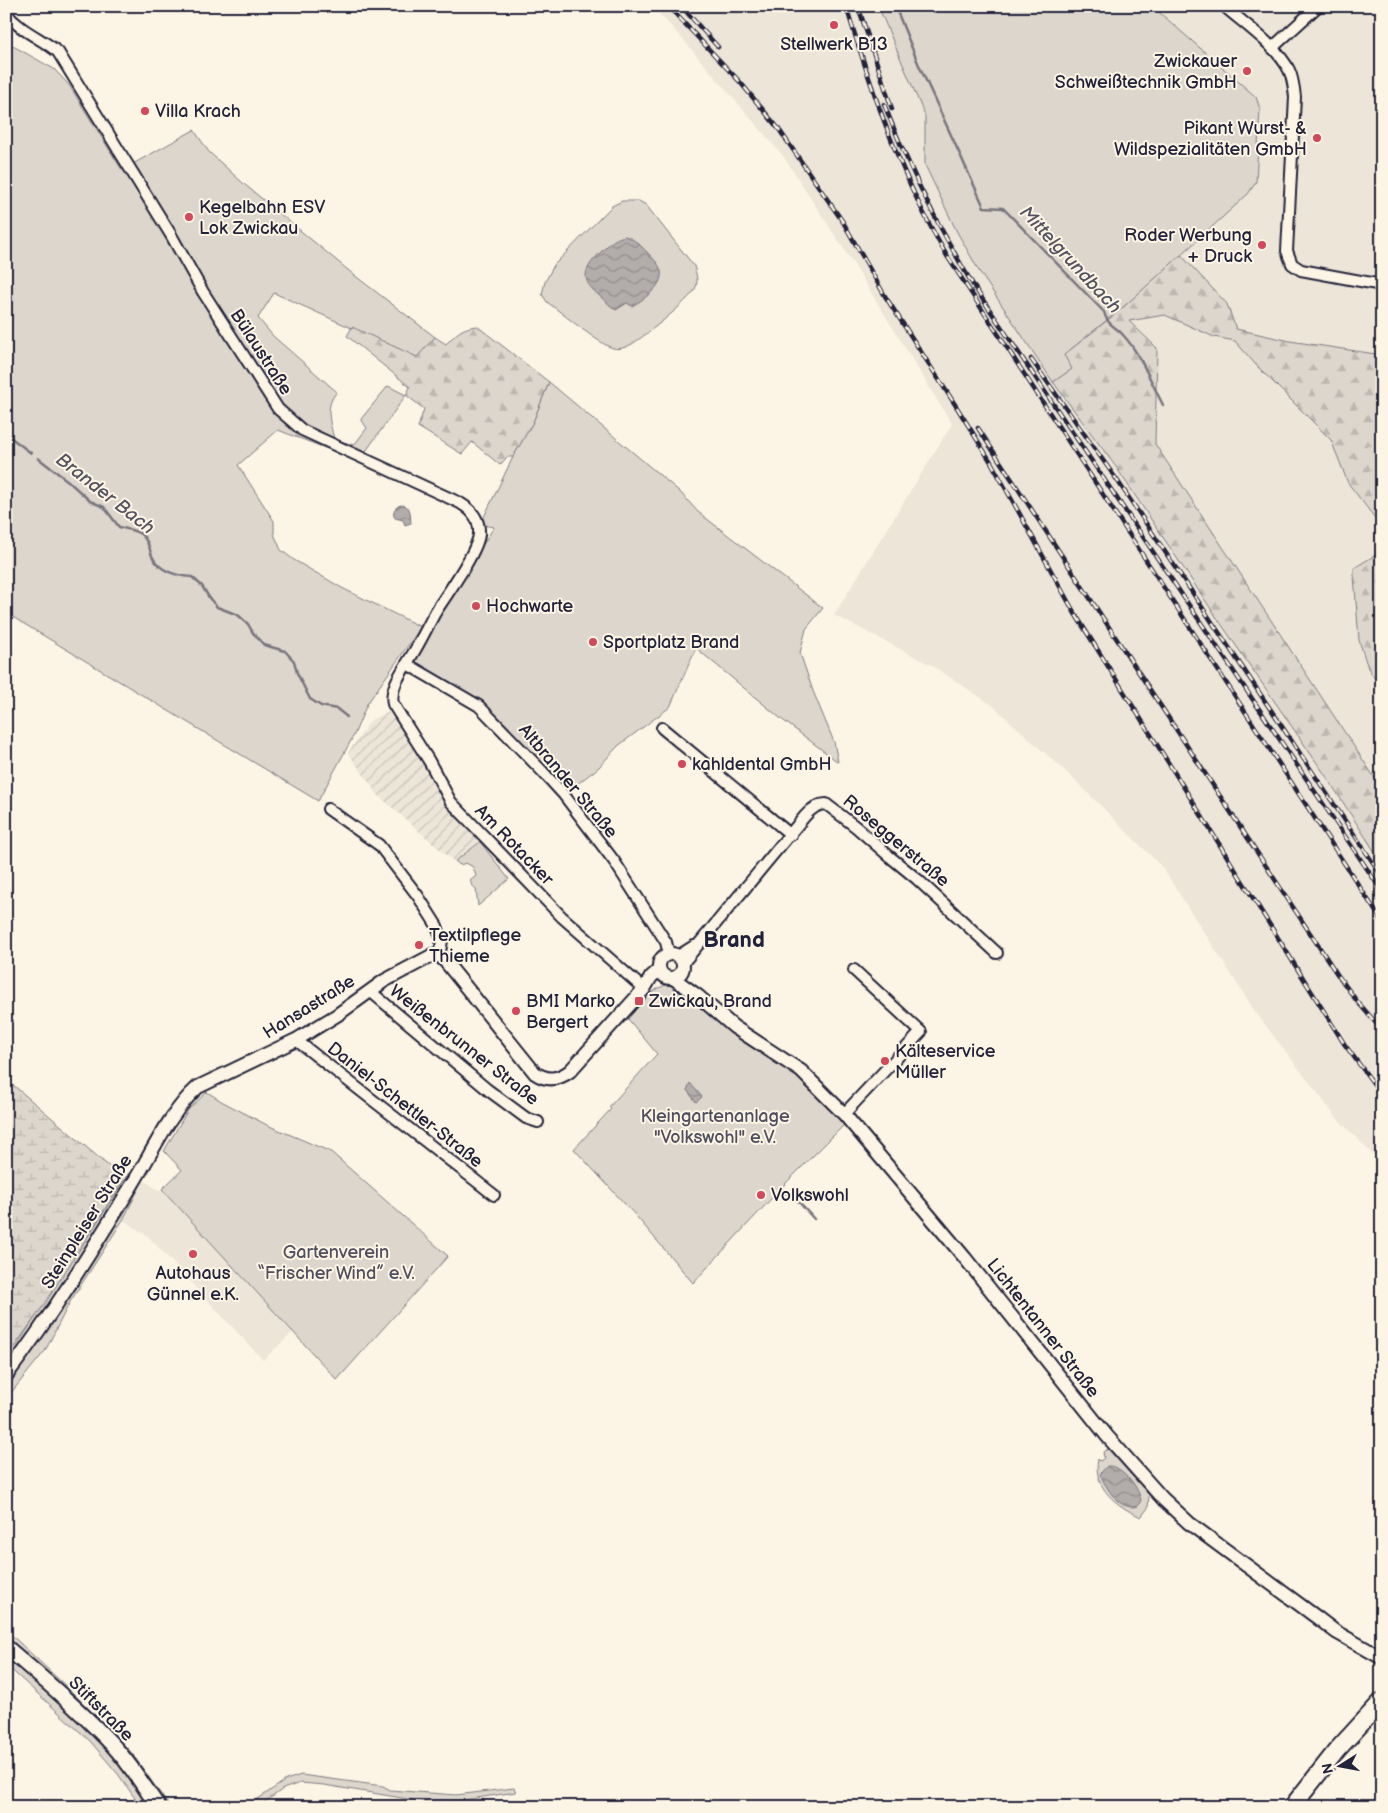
<svg xmlns="http://www.w3.org/2000/svg" width="1388" height="1813" viewBox="0 0 1388 1813" font-family="'Balsamiq Sans',sans-serif">
<style>
.built{fill:#ece5d8}
.industrial{fill:url(#industrial-furrows)}
.green{fill:#dcd6cc;stroke:#7f7c84;fill-rule:evenodd}
.forest{fill:url(#forest-firs);stroke:#7f7c84}
.wetland{fill:url(#wetland-marsh);stroke:#7f7c84}
.water{fill:url(#water-waves);stroke:#78757e}
.lines{fill:none;stroke-linecap:round;stroke-linejoin:round}
.stream{stroke:#78757e;stroke-width:2.5}
.minor-casing{stroke:#22223b;stroke-width:14}
.tertiary-casing{stroke:#22223b;stroke-width:16}
.secondary-casing{stroke:#22223b;stroke-width:18}
.primary-casing{stroke:#22223b;stroke-width:20}
.minor{stroke:#fcf5e5;stroke-width:10}
.tertiary{stroke:#fcf5e5;stroke-width:12}
.secondary{stroke:#fcf5e5;stroke-width:14}
.primary{stroke:#fcf5e5;stroke-width:16}
.rail-casing{stroke:#22223b;stroke-width:4.5}
.rail{stroke:#fcf5e5;stroke-width:2.5;stroke-dasharray:8;stroke-linecap:butt}
.poi-dot{fill:#d1495b;stroke:#fcf5e5;stroke-width:2}
.labels{text-anchor:middle;dominant-baseline:central;stroke-width:4;stroke-linejoin:round;paint-order:stroke}
.poi-label{font-size:18px;fill:#22223b;stroke:#fcf5e5;text-anchor:start}
.street-label{font-size:18px;fill:#22223b;stroke:#fcf5e5}
.park-label{font-size:18px;fill:#504f5f;stroke:#fcf5e5}
.water-label{font-size:19px;font-style:italic;fill:#545362;stroke:#fcf5e5}
.district-label{font-size:22px;font-weight:bold;fill:#22223b;stroke:#fcf5e5}
</style>
<defs>
<pattern id="industrial-furrows" width="10" height="10" patternUnits="userSpaceOnUse" patternTransform="scale(1.25)"><rect width="10" height="10" fill="#ece5d8"/><path d="M-1 1l2-2M0 10L10 0M9 11l2-2" fill="none" stroke="#cac4ba"/></pattern>
<pattern id="forest-firs" width="22" height="20" patternUnits="userSpaceOnUse" patternTransform="scale(1.25)"><rect width="22" height="20" fill="#dcd6cc"/><path d="M5 1l3.5 6h-7zM16 11l3.5 6h-7z" fill="#bcb7b0"/></pattern>
<pattern id="wetland-marsh" width="20" height="14" patternUnits="userSpaceOnUse" patternTransform="scale(1.25)"><rect width="20" height="14" fill="#dcd6cc"/><path d="M1 5h8M5 5V1M11 12h8M15 12V8" fill="none" stroke="#bcb7b0"/></pattern>
<pattern id="water-waves" width="16" height="10" patternUnits="userSpaceOnUse" patternTransform="scale(1.25)"><rect width="16" height="10" fill="#b2adab"/><path d="M0 5q4-4 8 0t8 0" fill="none" stroke="#908c8c"/></pattern>
</defs>
<rect width="100%" height="100%" fill="#fcf5e5"/>
<filter id="ink" filterUnits="userSpaceOnUse"><feTurbulence type="fractalNoise" baseFrequency=".02" numOctaves="2"/><feDisplacementMap in="SourceGraphic" scale="10" xChannelSelector="R" yChannelSelector="G"/><feConvolveMatrix kernelMatrix="1 2 1 2 8 2 1 2 1" color-interpolation-filters="sRGB"/></filter>
<g filter="url(#ink)">
<!-- built -->
<path class="built" d="M 652,6 L 878,6 L 925,116 L 925,165 L 956,230 L 979,271 L 1046,372 L 1116,467 L 1217,618 L 1328,779 L 1382,863 L 1382,1164 L 1336,1117 L 1256,1013 L 1162,867 L 1076,781 L 992,705 L 933,666 L 834,615 L 952,424 L 856,268 L 784,157 L 680,36 Z
M 1152,6 L 1382,6 L 1382,789 L 1155,444 L 1157,348 L 1119,311 L 1248,194 L 1256,97 Z
M 143,1180 L 160,1191 L 162,1189 L 293,1332 L 263,1360 L 147,1235 L 123,1220 Z"/>
<!-- industrial -->
<path class="industrial" d="M 391,711 L 446,800 L 483,839 L 453,861 L 379,796 L 348,753 L 371,720 Z"/>
<!-- green -->
<path class="green" d="M 878,6 L 1152,6 L 1256,97 L 1260,109 L 1256,182 L 1248,194 L 1133,299 L 1070,350 L 1065,355 L 1073,369 L 1053,382 L 979,271 L 956,230 L 925,165 L 925,116 Z
M 6,42 L 54,69 L 69,85 L 122,170 L 194,130 L 209,152 L 244,184 L 354,275 L 435,337 L 418,358 L 274,293 L 258,318 L 273,336 L 337,392 C 324,406 330,422 334,439 L 354,445 L 367,428 L 361,419 L 388,386 L 406,395 L 359,461 L 278,430 L 238,465 L 274,521 L 274,534 L 281,550 L 294,560 L 342,588 L 421,627 L 367,704 L 354,735 L 318,801 L 6,613 Z
M 622,201 L 639,201 L 646,205 L 694,266 C 696,273 699,282 695,289 C 689,301 645,336 632,344 C 626,347 620,350 613,348 C 600,345 561,312 547,302 L 542,294 L 545,282 L 554,265 L 612,206 ZM 661,272 C 658,288 644,296 632,306 L 628,303 Z
M 549,382 L 680,492 L 698,512 L 823,608 L 806,629 L 800,653 L 813,691 L 834,742 L 838,762 L 780,718 L 696,648 L 670,707 L 618,746 L 598,768 L 572,788 L 562,785 L 475,699 L 413,662 L 448,600 L 494,527 L 482,525 L 482,521 L 513,457 L 533,422 Z
M 480,842 L 509,879 L 478,906 L 476,889 L 472,885 L 470,881 L 476,876 L 473,867 L 466,863 L 460,865 L 455,861 Z
M 674,983 L 799,1072 L 847,1122 L 785,1184 L 693,1283 L 636,1216 L 574,1149 L 611,1109 L 609,1107 L 657,1054 L 628,1019 C 642,1002 651,987 674,983 Z
M 207,1092 L 223,1102 L 267,1125 L 331,1152 L 448,1256 L 337,1380 L 162,1189 L 182,1170 L 164,1151 L 188,1110 Z
M 130,1172 L 143,1180 L 123,1220 L 70,1302 L 45,1351 L 6,1399 L 6,1362 Z
M 1108,1449 L 1149,1495 L 1148,1508 L 1141,1517 C 1118,1507 1092,1488 1098,1459 L 1100,1461 L 1104,1458 L 1103,1452 Z
M 6,1630 L 69,1689 L 131,1752 L 170,1807 L 141,1807 L 118,1774 L 90,1741 L 6,1665 Z
M 301,1775 L 383,1786 L 390,1790 L 456,1795 L 514,1788 L 516,1792 L 438,1804 L 324,1785 L 300,1783 L 283,1789 L 258,1807 L 246,1807 L 286,1780 Z"/>
<!-- forest -->
<path class="forest" d="M 1181,255 L 1227,304 L 1236,329 L 1290,341 L 1382,355 L 1382,522 L 1378,522 L 1348,483 L 1331,440 L 1256,365 L 1235,341 L 1214,337 L 1165,315 L 1129,321 L 1157,348 L 1155,444 L 1382,789 L 1382,863 L 1328,779 L 1217,618 L 1116,467 L 1053,382 L 1072,369 L 1064,355 L 1070,350 L 1119,311 Z
M 477,326 L 549,382 L 533,422 L 513,457 L 507,457 L 500,465 L 472,442 L 462,454 L 418,427 L 424,409 L 406,395 L 410,387 L 347,336 L 352,327 L 417,357 L 435,337 L 446,344 C 456,334 462,327 477,326 Z
M 1382,551 L 1382,690 L 1368,668 L 1359,640 L 1354,576 L 1354,568 Z"/>
<!-- wetland -->
<path class="wetland" d="M 6,1079 L 124,1179 L 44,1305 L 6,1358 Z"/>
<!-- water -->
<path class="water" d="M 625,236 C 635,239 640,245 647,252 C 652,258 659,263 661,271 C 664,286 643,300 632,306 L 627,303 L 616,310 L 613,308 C 591,287 572,280 600,253 C 608,245 614,238 625,236 Z
M 402,505 C 412,506 410,515 411,523 L 405,525 L 403,520 L 395,518 L 394,516 C 392,511 397,505 402,505 Z
M 690,1083 L 702,1097 L 696,1102 L 687,1090 Z
M 1107,1466 C 1122,1465 1138,1486 1141,1500 L 1138,1506 C 1120,1512 1106,1488 1100,1474 Z"/>
<g class="lines">
<!-- stream -->
<path class="stream" d="M 895,6 L 918,63 L 984,207 L 1003,208 L 1104,312 C 1108,327 1116,326 1124,336 C 1141,355 1151,382 1163,405
M 6,434 L 31,453
M 38,458 L 68,481 L 90,501 L 104,507 L 119,527 C 127,529 136,530 142,535 C 149,542 149,548 152,556 C 159,571 177,576 192,577 L 202,586 L 210,599 L 217,607 L 238,615 L 248,624 L 253,633 L 264,645 L 285,651 L 294,661 L 297,673 L 310,699 L 321,706 L 337,709 L 347,717
M 781,1191 L 796,1199 L 814,1219"/>
<!-- minor casing -->
<g class="minor-casing">
<path id="minor" d="M 1224,6 C 1243,23 1278,47 1289,70 C 1293,78 1294,88 1295,97 L 1287,251 L 1292,264 L 1301,270 L 1382,285
M 6,13 C 20,31 41,38 58,52 L 171,235 L 203,292 L 278,409 L 302,430 L 460,503 C 472,510 480,519 479,534 C 478,551 447,594 436,611 C 428,625 421,641 412,655 C 404,669 389,687 393,704 L 429,761 L 451,802 L 562,917 L 644,989
M 1272,48 L 1318,6
M 407,664 L 479,706 L 543,772 L 564,795 L 614,861 L 666,942 L 669,954
M 662,728 L 791,835
M 328,809 L 379,845 L 418,896 L 437,926 L 442,940 L 441,947 L 437,956
M 678,956 L 694,946
M 683,963 L 805,816 C 811,809 817,804 826,804 L 856,827 L 889,856 L 917,879 L 997,953
M 370,991 L 488,1090 L 526,1118 L 538,1122
M 296,1040 L 494,1195
M 844,1114 L 921,1032 L 854,970"/>
</g>
<!-- tertiary casing -->
<g class="tertiary-casing">
<path id="tertiary" d="M659 966a12 12 0 1 1 24 0a12 12 0 1 1-24 0Z
M 673,978 L 698,996 L 734,1027 L 801,1071 L 844,1114 L 965,1258 L 1107,1436 L 1163,1499 L 1189,1523 L 1315,1616 L 1336,1632 L 1382,1658
M 6,1376 C 52,1315 92,1250 132,1185 C 152,1153 169,1113 198,1087 L 296,1040 L 337,1015 L 384,981 L 433,955 L 441,957 L 445,961 L 535,1073 C 547,1081 558,1080 570,1071 L 644,989 L 651,977 L 659,970"/>
</g>
<!-- secondary casing -->
<g class="secondary-casing">
<path id="secondary" d="M 6,1647 C 40,1676 74,1705 105,1737 C 126,1758 142,1783 158,1807"/>
</g>
<!-- primary casing -->
<g class="primary-casing">
<path id="primary" d="M 1292,1807 L 1337,1750 L 1382,1701"/>
</g>
<!-- minor -->
<use href="#minor" class="minor"/>
<!-- tertiary -->
<use href="#tertiary" class="tertiary"/>
<!-- secondary -->
<use href="#secondary" class="secondary"/>
<!-- primary -->
<use href="#primary" class="primary"/>
<!-- rail casing -->
<g class="rail-casing">
<path id="rail" d="M 668,6 L 740,82 L 778,128 L 843,222 L 885,296 L 956,406 L 991,462 L 1074,612 L 1345,1045 L 1382,1095
M 681,6 L 718,47
M 846,6 C 873,94 900,176 947,256 L 1382,921
M 858,6 L 892,109
M 884,104 C 909,169 939,229 975,288 L 1382,891
M 1031,359 L 1117,480 L 1382,876
M 978,428 L 1337,974 L 1356,1000 L 1382,1030"/>
</g>
<!-- rail -->
<use href="#rail" class="rail"/>
</g>
</g>
<!-- markers -->
<g class="poi-dot">
<circle cx="834" cy="25" r="5"/>
<circle cx="1247" cy="71" r="5"/>
<circle cx="145" cy="111" r="5"/>
<circle cx="1317" cy="138" r="5"/>
<circle cx="189" cy="217" r="5"/>
<circle cx="1262" cy="245" r="5"/>
<circle cx="476" cy="606" r="5"/>
<circle cx="593" cy="642" r="5"/>
<circle cx="682" cy="764" r="5"/>
<circle cx="419" cy="945" r="5"/>
<rect x="634" y="996" width="10" height="10" rx="2.5"/>
<circle cx="516" cy="1011" r="5"/>
<circle cx="885" cy="1061" r="5"/>
<circle cx="761" cy="1195" r="5"/>
<circle cx="193" cy="1254" r="5"/>
</g>
<g class="labels">
<!-- poi labels -->
<g class="poi-label">
<text x="834" y="44" text-anchor="middle">Stellwerk B13</text>
<text x="1237" y="61" text-anchor="end">Zwickauer<tspan x="1237" dy="21">Schweißtechnik GmbH</tspan></text>
<text x="155" y="111">Villa Krach</text>
<text x="1307" y="128" text-anchor="end">Pikant Wurst- &amp;<tspan x="1307" dy="21">Wildspezialitäten GmbH</tspan></text>
<text x="199" y="207">Kegelbahn ESV<tspan x="199" dy="21">Lok Zwickau</tspan></text>
<text x="1252" y="235" text-anchor="end">Roder Werbung<tspan x="1252" dy="21">+ Druck</tspan></text>
<text x="486" y="606">Hochwarte</text>
<text x="603" y="642">Sportplatz Brand</text>
<text x="692" y="764">kahldental GmbH</text>
<text x="429" y="935">Textilpflege<tspan x="429" dy="21">Thieme</tspan></text>
<text x="526" y="1001">BMI Marko<tspan x="526" dy="21">Bergert</tspan></text>
<text x="649" y="1001">Zwickau, Brand</text>
<text x="895" y="1051">Kälteservice<tspan x="895" dy="21">Müller</tspan></text>
<text x="771" y="1195">Volkswohl</text>
<text x="193" y="1273" text-anchor="middle">Autohaus<tspan x="193" dy="21">Günnel e.K.</tspan></text>
</g>
<!-- street labels -->
<g class="street-label">
<text transform="translate(261 352) rotate(57)">Bülaustraße</text>
<text transform="translate(568 781) rotate(50)">Altbrander Straße</text>
<text transform="translate(896 841) rotate(40)">Roseggerstraße</text>
<text transform="translate(514 845) rotate(46)">Am Rotacker</text>
<text transform="translate(309 1007) rotate(-32)">Hansastraße</text>
<text transform="translate(464 1045) rotate(38)">Weißenbrunner Straße</text>
<text transform="translate(405 1105) rotate(38)">Daniel-Schettler-Straße</text>
<text transform="translate(87 1222) rotate(-58)">Steinpleiser Straße</text>
<text transform="translate(1043 1328) rotate(52)">Lichtentanner Straße</text>
<text transform="translate(101 1709) rotate(45)">Stiftstraße</text>
</g>
<!-- park labels -->
<g class="park-label">
<text x="715" y="1116">Kleingartenanlage<tspan x="715" dy="21">"Volkswohl" e.V.</tspan></text>
<text x="336" y="1252">Gartenverein<tspan x="336" dy="21">“Frischer Wind” e.V.</tspan></text>
</g>
<!-- water labels -->
<g class="water-label">
<text transform="translate(1070 260) rotate(47)">Mittelgrundbach</text>
<text transform="translate(105 494) rotate(38)">Brander Bach</text>
</g>
<!-- district labels -->
<g class="district-label">
<text x="734" y="940">Brand</text>
</g>
</g>
<!-- margin -->
<rect width="1388" height="1813" fill="none" stroke="#fcf5e5" stroke-width="25"/>
<rect x="12" y="12" width="1363" height="1788" fill="none" stroke="#22223b" stroke-width="2" filter="url(#ink)"/>
<!-- north arrow -->
<g transform="translate(1340 1766) rotate(259)" stroke="#fcf5e5" stroke-width="4" paint-order="stroke">
<path d="M0-4L9 19L0 12L-9 19Z" fill="#22223b"/>
<text y="-8" font-size="14" font-weight="bold" text-anchor="middle" fill="#22223b">N</text>
</g>
</svg>
